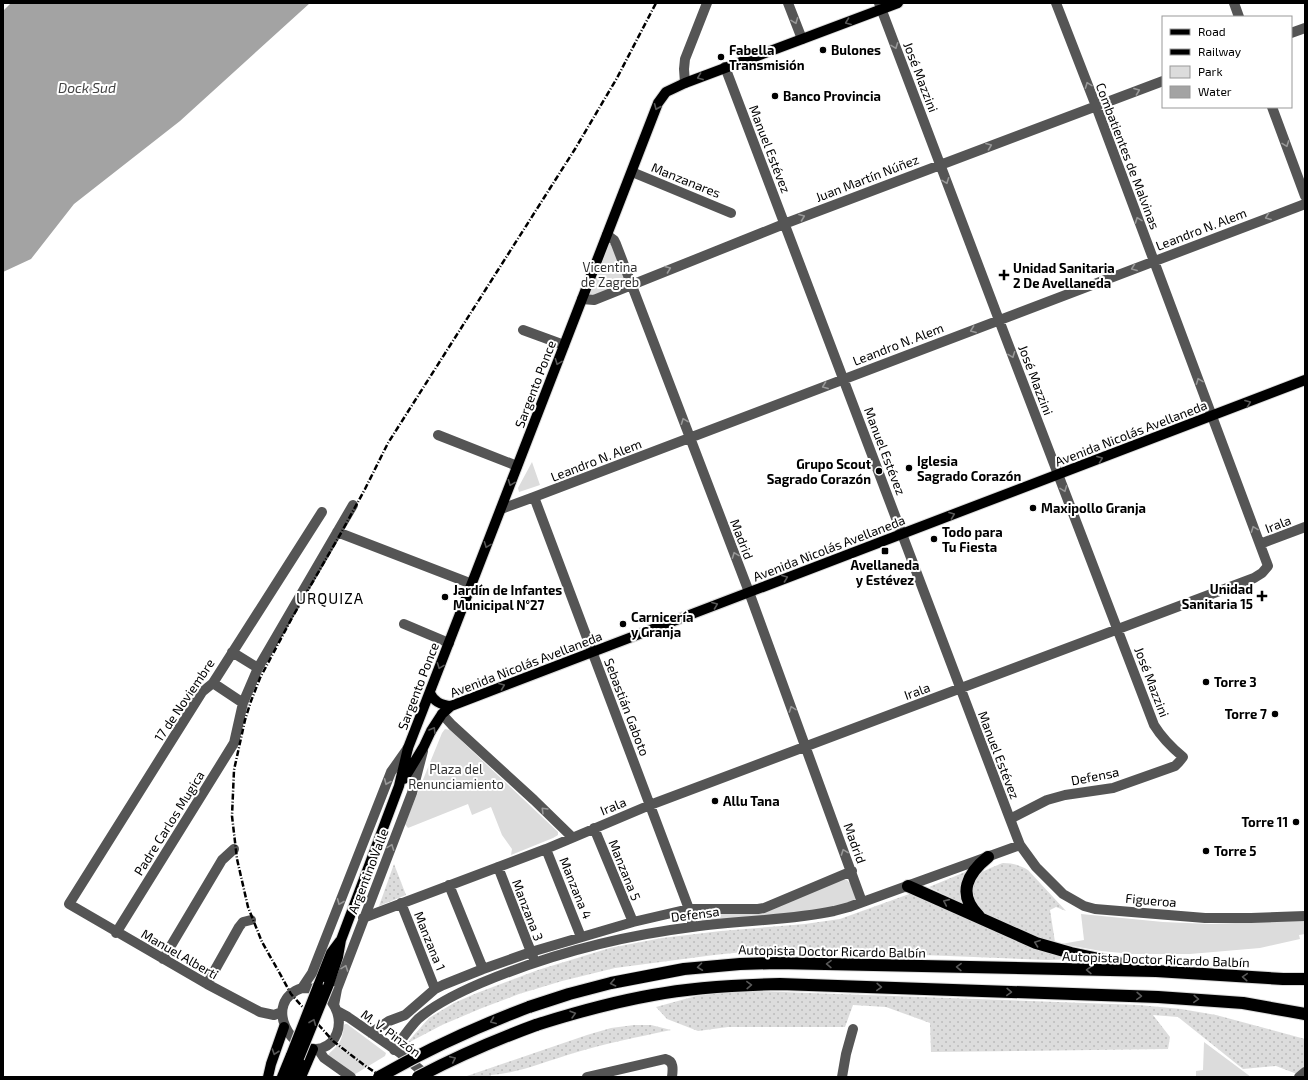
<svg xmlns="http://www.w3.org/2000/svg" width="1308" height="1080" viewBox="0 0 1308 1080" font-family="'Exo 2',sans-serif">
<style>
.grass{fill:url(#grass-dots)}
.green{fill:#dcdcdc}
.water{fill:#a3a3a3}
.lines{fill:none;stroke-linecap:round;stroke-linejoin:round}
.major-casing{stroke:#dbdbdb;stroke-width:12}
.highway-casing{stroke:#dbdbdb;stroke-width:14}
.minor{stroke:#555;stroke-width:10}
.major{stroke:#000;stroke-width:10}
.highway{stroke:#000;stroke-width:12}
.rail{stroke:#000;stroke-width:2.5;stroke-dasharray:6 2 1 2;stroke-linecap:butt}
.major-bridge-casing{stroke:#dbdbdb;stroke-width:12;stroke-linecap:butt}
.highway-bridge-casing{stroke:#dbdbdb;stroke-width:14;stroke-linecap:butt}
.major-bridge{stroke:#000;stroke-width:10}
.highway-bridge{stroke:#000;stroke-width:12}
.oneway{stroke:#999}
.oneway2{stroke:#595959}
.poi-dot{fill:#000;stroke:#fff;stroke-width:1.5}
.labels{text-anchor:middle;dominant-baseline:central;stroke-width:4;stroke-linejoin:round;paint-order:stroke}
.poi-label{font-size:13px;font-weight:bold;fill:#000;stroke:#fff;text-anchor:start}
.street-label{font-size:13px;fill:#000;stroke:#fff}
.park-label{font-size:13px;fill:#333;stroke:#fff}
.water-label{font-size:14px;font-style:italic;fill:#444;stroke:#fff}
.quarter-label{font-size:15px;letter-spacing:1px;fill:#000;stroke:#fff}
</style>
<defs>
<pattern id="grass-dots" width="8" height="8" patternUnits="userSpaceOnUse"><rect width="8" height="8" fill="#dcdcdc"/><path d="M2 2h.1M6 6h.1" fill="none" stroke="#bbb" stroke-width="1.8" stroke-linecap="round"/></pattern>
</defs>
<rect width="100%" height="100%" fill="#fff"/>
<!-- grass -->
<path class="grass" d="M 1003,863 C 1012,863 1020,865 1028,870 L 1066,911 L 1056,907 L 1050,910 L 1055,942 L 1028,935 L 992,919 L 975,908 C 974,903 970,887 971,883 C 973,874 995,866 1003,863 Z
M 394,864 L 406,895 L 379,906 Z
M 970,870 L 964,901 L 961,903 L 929,887 Z
M 912,893 L 925,896 L 1015,941 L 1072,959 L 1048,960 L 797,950 L 753,951 L 714,955 L 615,968 L 562,981 L 519,994 L 482,1008 L 442,1025 L 406,1044 L 429,1018 L 454,1003 L 477,993 L 538,970 L 610,948 L 662,938 L 721,931 L 805,924 L 840,919 Z
M 754,991 L 1139,1005 L 1181,1009 L 1216,1015 L 1305,1039 L 1305,1066 L 1297,1074 L 1276,1066 L 1243,1069 L 1178,1017 L 1153,1015 L 1170,1037 L 1168,1049 L 931,1052 L 930,1023 L 886,1007 L 853,1005 L 845,1027 L 728,1027 L 698,1031 L 667,1019 L 656,1007 L 696,996 L 729,992 Z
M 634,1025 L 651,1025 L 671,1030 C 638,1037 606,1043 574,1053 C 547,1061 519,1073 491,1075 L 491,1077 L 464,1077 L 587,1035 L 611,1028 Z"/>
<!-- green -->
<path class="green" d="M 607,235 L 632,284 L 582,299 Z
M 532,462 L 540,485 L 519,492 L 518,488 Z
M 445,729 L 450,730 L 558,832 L 558,835 L 553,838 L 511,855 L 512,849 L 502,835 L 491,807 L 472,815 L 468,804 L 408,828 L 405,824 L 442,733 Z
M 843,879 L 847,880 C 851,884 857,893 857,899 L 834,909 L 701,923 L 699,921 L 693,910 L 755,913 Z
M 1081,914 L 1163,922 L 1211,924 L 1305,920 L 1305,934 L 1299,935 L 1300,939 L 1260,948 L 1190,954 L 1132,954 L 1101,951 L 1061,944 L 1084,940 Z
M 345,1024 L 347,1024 L 386,1053 L 385,1056 L 352,1076 L 328,1055 C 330,1052 333,1050 335,1048 C 342,1041 343,1034 344,1025 Z
M 1204,1042 L 1251,1077 L 1196,1077 L 1196,1071 L 1203,1070 Z"/>
<!-- water -->
<path class="water" d="M 11,3 L 310,3 L 180,121 L 74,204 L 31,259 L 3,272 L 3,11 Z"/>
<g class="lines">
<!-- major casing -->
<g class="major-casing">
<path id="major" d="M 430,693 C 434,702 441,705 451,706
M 404,779 L 424,746 L 431,731 L 442,714 L 451,706 L 1305,380
M 329,984 L 338,957 L 341,940 L 399,786 L 408,748 L 658,103 L 666,92 L 685,83 L 898,3
M 318,986 L 331,953 L 340,941
M 268,1077 L 271,1064 L 284,1027
M 282,1077 L 291,1055
M 290,1077 L 299,1058
M 301,1077 L 313,1049"/>
</g>
<!-- highway casing -->
<g class="highway-casing">
<path id="highway" d="M 908,886 L 1036,943 L 1071,953 L 1128,965
M 979,916 C 956,894 968,873 988,857
M 529,1007 L 569,994 L 611,983 L 684,969 L 740,964 L 777,963 L 1156,971 L 1283,979 L 1305,979
M 536,1025 C 574,1013 613,1002 653,995 C 695,987 738,985 780,984 L 1158,997 L 1243,1003 L 1305,1014"/>
</g>
<!-- minor -->
<path class="minor" d="M 788,3 L 802,39
M 879,3 L 999,320 L 1154,725 C 1162,738 1171,747 1183,757 L 1179,762 L 1175,766 L 1113,788 L 1065,795 L 1047,800 L 1010,819
M 1234,3 L 1239,17
M 1291,33 L 1305,28
M 725,67 L 1010,819 L 1020,845 L 1036,867 L 1063,894 L 1084,906 L 1095,909 L 1205,918 L 1251,918 L 1305,916
M 685,83 L 684,69 L 685,59 L 707,3
M 1272,107 L 1305,196
M 632,172 L 731,213
M 607,235 L 614,240 L 616,244 L 749,592 L 862,902
M 582,299 L 594,300 L 784,224 L 1163,81
M 523,330 L 564,345
M 438,435 L 517,466
M 534,497 L 689,909 L 693,926
M 501,509 L 534,497 L 1305,204
M 337,532 L 472,584
M 1260,544 L 1305,527
M 404,624 L 449,643
M 232,652 L 258,668
M 213,683 L 243,703
M 442,714 L 452,725 L 534,800 L 572,837
M 594,828 L 633,922
M 546,849 L 581,937
M 498,867 L 533,957
M 449,885 L 483,969
M 401,903 L 435,989
M 363,918 L 546,849 L 650,805 L 1254,578 L 1262,573 L 1268,566 L 1096,106 L 1056,3
M 116,933 L 234,743 L 243,703 L 258,668 L 353,505
M 163,959 L 222,860 L 234,849
M 207,984 L 239,927 L 243,922 L 251,920
M 302,988 L 312,973 L 391,772 L 408,748
M 302,988 C 306,988 310,988 314,989 C 333,995 343,1016 337,1033 C 334,1041 330,1045 322,1048 C 292,1057 261,1002 302,988 Z
M 334,1005 L 337,989 L 412,793 L 423,751
M 337,1011 L 348,1017 L 400,1053 L 429,1077
M 282,1012 L 274,1015 L 260,1012 L 207,984 L 69,904 L 202,692 L 213,683 L 322,512
M 371,1033 L 389,1021 L 405,1015 L 435,989 L 443,985 L 483,969 L 531,952 L 633,922 L 689,909 L 758,909 L 764,908 L 852,871
M 318,1049 L 324,1058 L 351,1077
M 394,1050 C 402,1039 409,1028 418,1019 C 436,1003 460,992 481,983 C 548,955 620,936 692,927 C 739,920 787,921 834,911 L 849,907 L 1020,845
M 587,1077 L 665,1059 C 674,1061 673,1069 672,1077
M 842,1077 L 846,1054 L 853,1029
M 1299,1077 L 1305,1072"/>
<!-- major -->
<use href="#major" class="major"/>
<!-- highway -->
<use href="#highway" class="highway"/>
<!-- rail -->
<path class="rail" d="M 382,1077 L 364,1065 L 333,1041 L 291,994 L 279,972 L 262,942 L 248,907 L 237,859 L 232,816 L 234,770 L 245,720 L 251,701 L 260,678 L 293,616 L 341,533 L 365,489 L 388,443 L 575,149 L 617,78 L 656,3"/>
<!-- major-bridge casing -->
<g class="major-bridge-casing">
<path id="major-bridge" d="M 291,1055 L 318,986
M 299,1058 L 329,984"/>
</g>
<!-- highway-bridge casing -->
<g class="highway-bridge-casing">
<path id="highway-bridge" d="M 379,1077 C 428,1049 476,1027 529,1007
M 418,1077 C 456,1057 495,1040 536,1025"/>
</g>
<!-- major-bridge -->
<use href="#major-bridge" class="major-bridge"/>
<!-- highway-bridge -->
<use href="#highway-bridge" class="highway-bridge"/>
</g>
<!-- one-way arrows -->
<defs><path id="oneway-chevron" d="M-2-3.5L2.5 0L-2 3.5" fill="none" stroke-width="1.6" stroke-linecap="round" stroke-linejoin="round"/></defs>
<g class="oneway">
<use href="#oneway-chevron" transform="translate(795 21) rotate(69)"/>
<use href="#oneway-chevron" transform="translate(895 46) rotate(69)"/>
<use href="#oneway-chevron" transform="translate(1088 85) rotate(-111)"/>
<use href="#oneway-chevron" transform="translate(1137 91) rotate(-21)"/>
<use href="#oneway-chevron" transform="translate(1286 144) rotate(70)"/>
<use href="#oneway-chevron" transform="translate(989 146) rotate(-21)"/>
<use href="#oneway-chevron" transform="translate(946 181) rotate(69)"/>
<use href="#oneway-chevron" transform="translate(802 217) rotate(-21)"/>
<use href="#oneway-chevron" transform="translate(1268 217) rotate(159)"/>
<use href="#oneway-chevron" transform="translate(1138 220) rotate(-110)"/>
<use href="#oneway-chevron" transform="translate(1134 268) rotate(159)"/>
<use href="#oneway-chevron" transform="translate(668 269) rotate(-21)"/>
<use href="#oneway-chevron" transform="translate(973 330) rotate(159)"/>
<use href="#oneway-chevron" transform="translate(1012 355) rotate(69)"/>
<use href="#oneway-chevron" transform="translate(1199 381) rotate(-111)"/>
<use href="#oneway-chevron" transform="translate(825 386) rotate(159)"/>
<use href="#oneway-chevron" transform="translate(684 421) rotate(-111)"/>
<use href="#oneway-chevron" transform="translate(1064 489) rotate(69)"/>
<use href="#oneway-chevron" transform="translate(1254 529) rotate(-111)"/>
<use href="#oneway-chevron" transform="translate(735 555) rotate(-111)"/>
<use href="#oneway-chevron" transform="translate(792 709) rotate(-110)"/>
<use href="#oneway-chevron" transform="translate(387 782) rotate(113)"/>
<use href="#oneway-chevron" transform="translate(544 810) rotate(-135)"/>
<use href="#oneway-chevron" transform="translate(391 847) rotate(-69)"/>
<use href="#oneway-chevron" transform="translate(844 852) rotate(-110)"/>
<use href="#oneway-chevron" transform="translate(340 902) rotate(112)"/>
<use href="#oneway-chevron" transform="translate(345 968) rotate(-70)"/>
</g>
<g class="oneway2">
<use href="#oneway-chevron" transform="translate(848 22) rotate(159)"/>
<use href="#oneway-chevron" transform="translate(700 77) rotate(159)"/>
<use href="#oneway-chevron" transform="translate(657 107) rotate(113)"/>
<use href="#oneway-chevron" transform="translate(558 362) rotate(111)"/>
<use href="#oneway-chevron" transform="translate(1248 403) rotate(-21)"/>
<use href="#oneway-chevron" transform="translate(1100 459) rotate(-21)"/>
<use href="#oneway-chevron" transform="translate(511 483) rotate(111)"/>
<use href="#oneway-chevron" transform="translate(952 515) rotate(-21)"/>
<use href="#oneway-chevron" transform="translate(487 545) rotate(111)"/>
<use href="#oneway-chevron" transform="translate(785 578) rotate(-21)"/>
<use href="#oneway-chevron" transform="translate(715 605) rotate(-21)"/>
<use href="#oneway-chevron" transform="translate(440 666) rotate(111)"/>
<use href="#oneway-chevron" transform="translate(502 686) rotate(-21)"/>
<use href="#oneway-chevron" transform="translate(433 730) rotate(-59)"/>
<use href="#oneway-chevron" transform="translate(946 902) rotate(-156)"/>
<use href="#oneway-chevron" transform="translate(1037 943) rotate(-160)"/>
<use href="#oneway-chevron" transform="translate(829 964) rotate(-179)"/>
<use href="#oneway-chevron" transform="translate(700 967) rotate(173)"/>
<use href="#oneway-chevron" transform="translate(959 967) rotate(-179)"/>
<use href="#oneway-chevron" transform="translate(1089 970) rotate(-179)"/>
<use href="#oneway-chevron" transform="translate(1245 977) rotate(-176)"/>
<use href="#oneway-chevron" transform="translate(613 983) rotate(168)"/>
<use href="#oneway-chevron" transform="translate(749 985) rotate(-2)"/>
<use href="#oneway-chevron" transform="translate(879 987) rotate(2)"/>
<use href="#oneway-chevron" transform="translate(1009 992) rotate(2)"/>
<use href="#oneway-chevron" transform="translate(1139 996) rotate(2)"/>
<use href="#oneway-chevron" transform="translate(1196 999) rotate(3)"/>
<use href="#oneway-chevron" transform="translate(573 1014) rotate(-16)"/>
<use href="#oneway-chevron" transform="translate(493 1021) rotate(158)"/>
<use href="#oneway-chevron" transform="translate(313 1022) rotate(-68)"/>
<use href="#oneway-chevron" transform="translate(275 1052) rotate(109)"/>
<use href="#oneway-chevron" transform="translate(453 1059) rotate(-25)"/>
</g>
<!-- markers -->
<g class="poi-dot">
<circle cx="823" cy="50" r="4"/>
<circle cx="721" cy="57" r="4"/>
<circle cx="775" cy="96" r="4"/>
<path d="M1002 269h4v4h4v4h-4v4h-4v-4h-4v-4h4z"/>
<circle cx="909" cy="468" r="4"/>
<circle cx="879" cy="471" r="4"/>
<circle cx="1033" cy="508" r="4"/>
<circle cx="934" cy="539" r="4"/>
<rect x="881" y="547" width="8" height="8" rx="2"/>
<path d="M1260 590h4v4h4v4h-4v4h-4v-4h-4v-4h4z"/>
<circle cx="445" cy="597" r="4"/>
<circle cx="623" cy="624" r="4"/>
<circle cx="1206" cy="682" r="4"/>
<circle cx="1275" cy="714" r="4"/>
<circle cx="715" cy="801" r="4"/>
<circle cx="1296" cy="822" r="4"/>
<circle cx="1206" cy="851" r="4"/>
</g>
<g class="labels">
<!-- poi labels -->
<g class="poi-label">
<text x="729" y="50">Fabella<tspan x="729" dy="15">Transmisión</tspan></text>
<text x="831" y="50">Bulones</text>
<text x="783" y="96">Banco Provincia</text>
<text x="1013" y="268">Unidad Sanitaria<tspan x="1013" dy="15">2 De Avellaneda</tspan></text>
<text x="917" y="461">Iglesia<tspan x="917" dy="15">Sagrado Corazón</tspan></text>
<text x="871" y="464" text-anchor="end">Grupo Scout<tspan x="871" dy="15">Sagrado Corazón</tspan></text>
<text x="1041" y="508">Maxipollo Granja</text>
<text x="942" y="532">Todo para<tspan x="942" dy="15">Tu Fiesta</tspan></text>
<text x="885" y="565" text-anchor="middle">Avellaneda<tspan x="885" dy="15">y Estévez</tspan></text>
<text x="1253" y="589" text-anchor="end">Unidad<tspan x="1253" dy="15">Sanitaria 15</tspan></text>
<text x="453" y="590">Jardín de Infantes<tspan x="453" dy="15">Municipal N°27</tspan></text>
<text x="631" y="617">Carnicería<tspan x="631" dy="15">y Granja</tspan></text>
<text x="1214" y="682">Torre 3</text>
<text x="1267" y="714" text-anchor="end">Torre 7</text>
<text x="723" y="801">Allu Tana</text>
<text x="1288" y="822" text-anchor="end">Torre 11</text>
<text x="1214" y="851">Torre 5</text>
</g>
<!-- street labels -->
<g class="street-label">
<text transform="translate(921 77) rotate(69)">José Mazzini</text>
<text transform="translate(770 149) rotate(69)">Manuel Estévez</text>
<text transform="translate(1128 156) rotate(69)">Combatientes de Malvinas</text>
<text transform="translate(867 178) rotate(-21)">Juan Martín Núñez</text>
<text transform="translate(686 180) rotate(22)">Manzanares</text>
<text transform="translate(1201 229) rotate(-21)">Leandro N. Alem</text>
<text transform="translate(898 344) rotate(-21)">Leandro N. Alem</text>
<text transform="translate(1036 380) rotate(69)">José Mazzini</text>
<text transform="translate(535 384) rotate(-69)">Sargento Ponce</text>
<text transform="translate(1131 433) rotate(-21)">Avenida Nicolás Avellaneda</text>
<text transform="translate(885 451) rotate(69)">Manuel Estévez</text>
<text transform="translate(596 460) rotate(-21)">Leandro N. Alem</text>
<text transform="translate(1278 524) rotate(-21)">Irala</text>
<text transform="translate(742 539) rotate(69)">Madrid</text>
<text transform="translate(829 548) rotate(-21)">Avenida Nicolás Avellaneda</text>
<text transform="translate(526 664) rotate(-21)">Avenida Nicolás Avellaneda</text>
<text transform="translate(1152 682) rotate(69)">José Mazzini</text>
<text transform="translate(418 686) rotate(-69)">Sargento Ponce</text>
<text transform="translate(917 691) rotate(-20)">Irala</text>
<text transform="translate(184 700) rotate(-56)">17 de Noviembre</text>
<text transform="translate(627 707) rotate(69)">Sebastián Gaboto</text>
<text transform="translate(999 755) rotate(69)">Manuel Estévez</text>
<text transform="translate(1095 776) rotate(-11)">Defensa</text>
<text transform="translate(613 806) rotate(-22)">Irala</text>
<text transform="translate(169 823) rotate(-58)">Padre Carlos Mugica</text>
<text transform="translate(855 843) rotate(70)">Madrid</text>
<text transform="translate(625 870) rotate(68)">Manzana 5</text>
<text transform="translate(368 871) rotate(-69)">Argentino Valle</text>
<text transform="translate(576 888) rotate(68)">Manzana 4</text>
<text transform="translate(1151 900) rotate(5)">Figueroa</text>
<text transform="translate(528 910) rotate(69)">Manzana 3</text>
<text transform="translate(695 914) rotate(-7)">Defensa</text>
<text transform="translate(430 941) rotate(68)">Manzana 1</text>
<text transform="translate(832 951) rotate(1)">Autopista Doctor Ricardo Balbín</text>
<text transform="translate(180 954) rotate(30)">Manuel Alberti</text>
<text transform="translate(1156 959) rotate(2)">Autopista Doctor Ricardo Balbín</text>
<text transform="translate(391 1033) rotate(36)">M. V. Pinzón</text>
</g>
<!-- park labels -->
<g class="park-label">
<text x="610" y="267">Vicentina<tspan x="610" dy="15">de Zagreb</tspan></text>
<text x="456" y="769">Plaza del<tspan x="456" dy="15">Renunciamiento</tspan></text>
</g>
<!-- water labels -->
<g class="water-label">
<text x="87" y="87">Dock Sud</text>
</g>
<!-- quarter labels -->
<g class="quarter-label">
<text x="330" y="598">URQUIZA</text>
</g>
</g>
<!-- border -->
<rect width="1308" height="1080" fill="none" stroke="#000000" stroke-width="8"/>
<!-- legend -->
<rect x="1162" y="16" width="130" height="92" fill="#ffffff" stroke="#999999"/>
<rect x="1170" y="29" width="20" height="6" fill="#000000" stroke="#999999"/>
<text x="1198" y="36" font-size="12" fill="#000000">Road</text>
<rect x="1170" y="49" width="20" height="6" fill="#000000" stroke="#999999"/>
<text x="1198" y="56" font-size="12" fill="#000000">Railway</text>
<rect x="1170" y="66" width="20" height="12" fill="#dcdcdc" stroke="#999999"/>
<text x="1198" y="76" font-size="12" fill="#000000">Park</text>
<rect x="1170" y="86" width="20" height="12" fill="#a3a3a3" stroke="#999999"/>
<text x="1198" y="96" font-size="12" fill="#000000">Water</text>
</svg>
